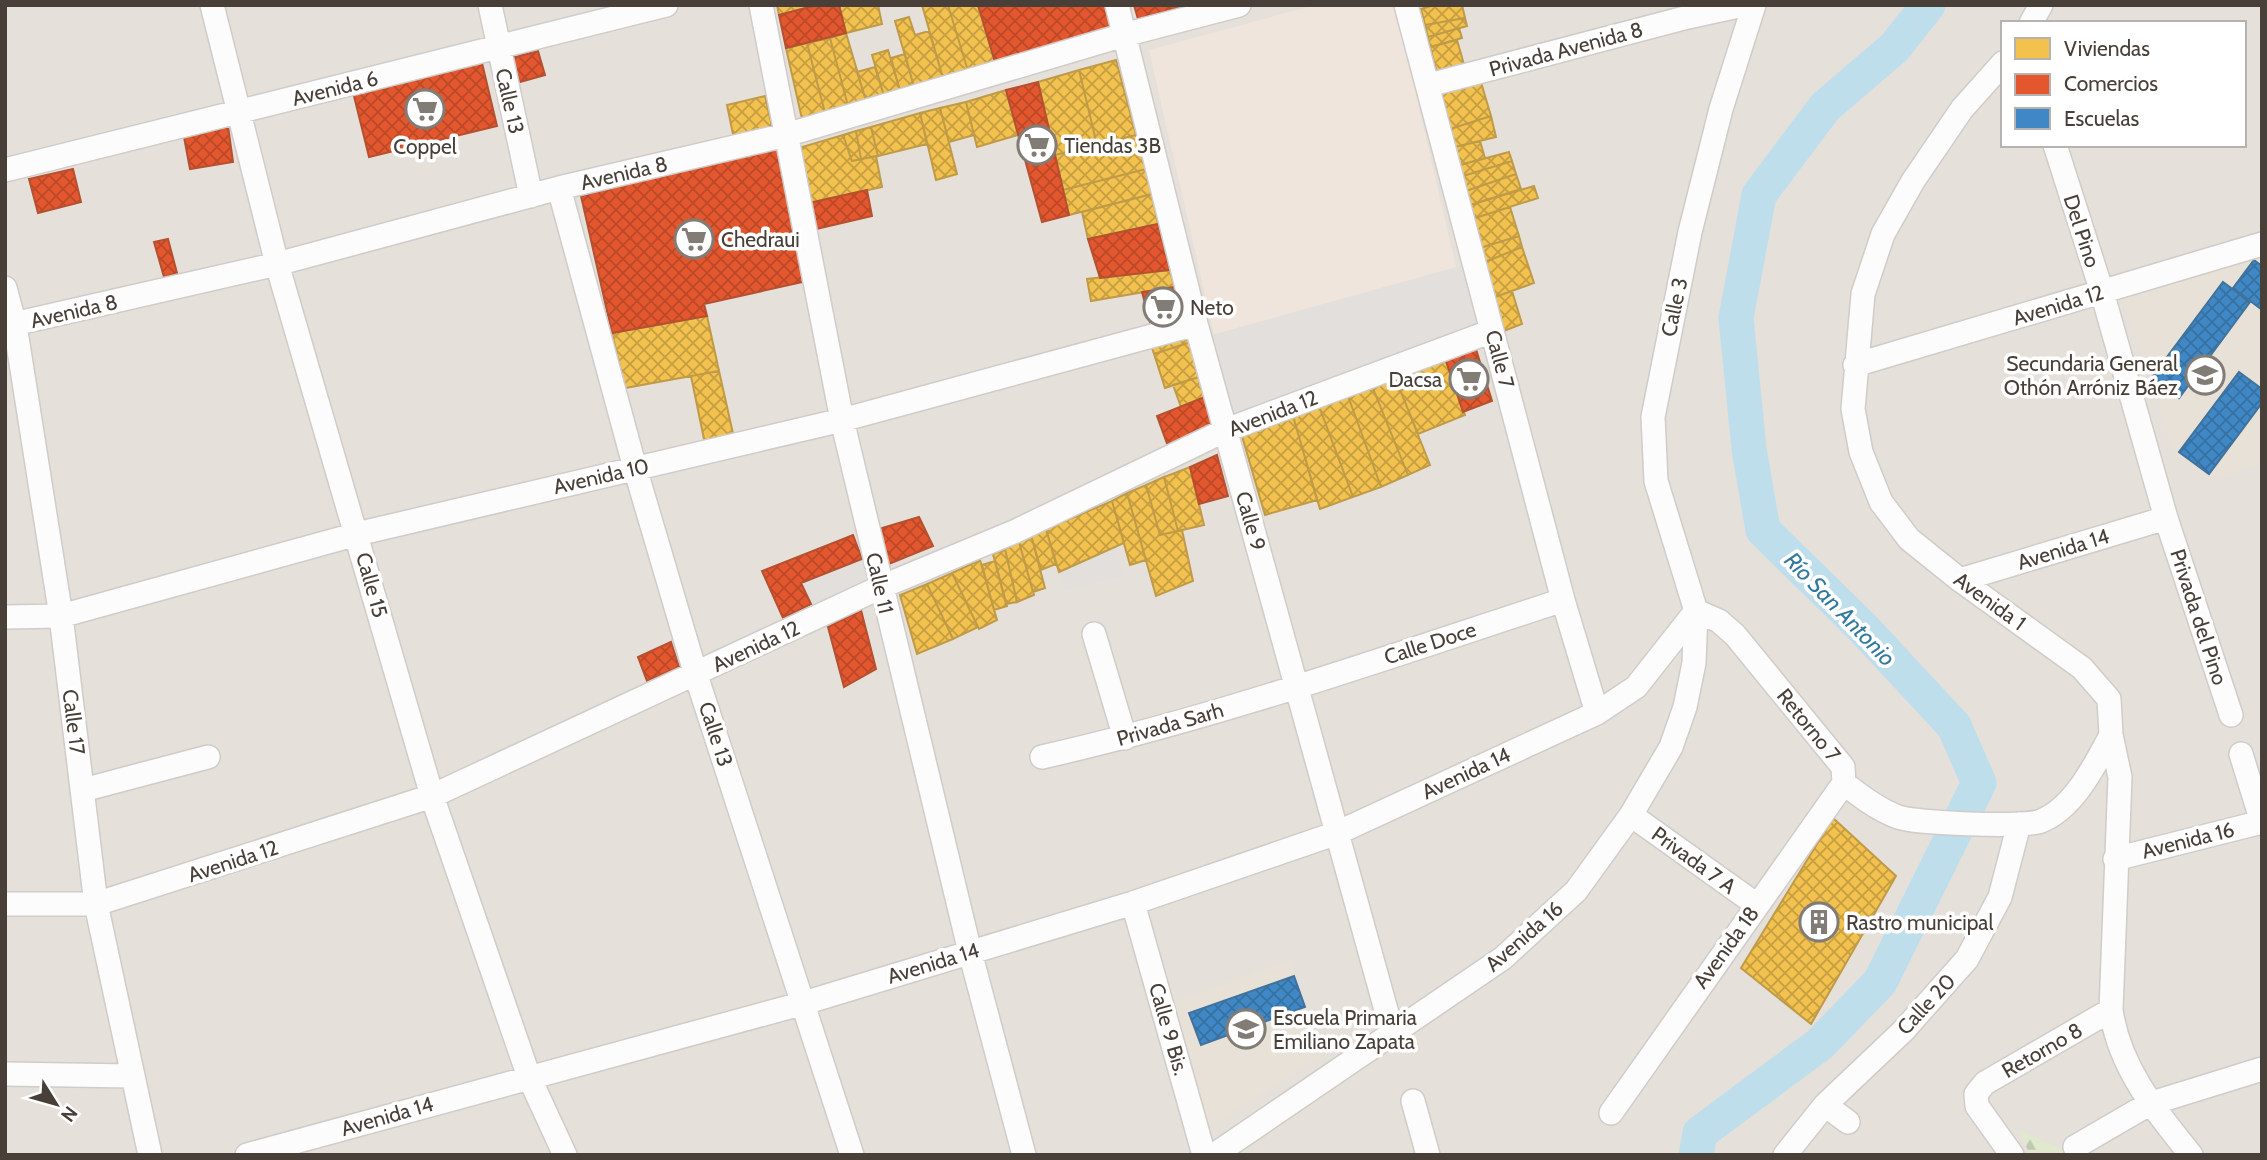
<svg xmlns="http://www.w3.org/2000/svg" width="2267" height="1160" viewBox="0 0 2267 1160" font-family="Cabin,sans-serif">
<style>
.residential{fill:#e5e0d9;fill-rule:evenodd}
.commercial{fill:#f0e5dc}
.education{fill:#e7e1d7}
.forest{fill:url(#forest-firs)}
.parking{fill:#e3dfdc}
.homes{fill:url(#homes-cross-hatch);stroke:#bf9a47;stroke-width:2}
.shops{fill:url(#shops-cross-hatch);stroke:#b55031;stroke-width:2}
.schools{fill:url(#schools-cross-hatch);stroke:#41729b;stroke-width:2}
.lines{fill:none;stroke-linecap:round;stroke-linejoin:round}
.river{stroke:#bfdeec;stroke-width:35}
.minor-casing{stroke:#cfccc9;stroke-width:26}
.minor{stroke:#fdfcfc;stroke-width:23}
.labels{text-anchor:middle;dominant-baseline:central;stroke-width:7;stroke-linejoin:round;paint-order:stroke}
.street-label{font-size:21px;fill:#473f38;stroke:#fff}
.poi-label{font-size:21px;fill:#473f38;stroke:#fff;text-anchor:start}
.water-label{font-size:23px;font-style:italic;fill:#32799d;stroke:#fff}
</style>
<defs>
<pattern id="forest-firs" width="22" height="20" patternUnits="userSpaceOnUse" patternTransform="scale(1.75)"><rect width="22" height="20" fill="#e0e9cd"/><path d="M5 1l3.5 6h-7zM16 11l3.5 6h-7z" fill="#c2c9b1"/></pattern>
<pattern id="homes-cross-hatch" width="8" height="8" patternUnits="userSpaceOnUse" patternTransform="scale(1.75)"><rect width="8" height="8" fill="#f2c14e"/><path d="M0 0l8 8M0 8l8-8" fill="none" stroke="#c69e42"/></pattern>
<pattern id="shops-cross-hatch" width="8" height="8" patternUnits="userSpaceOnUse" patternTransform="scale(1.75)"><rect width="8" height="8" fill="#e4572e"/><path d="M0 0l8 8M0 8l8-8" fill="none" stroke="#bb4928"/></pattern>
<pattern id="schools-cross-hatch" width="8" height="8" patternUnits="userSpaceOnUse" patternTransform="scale(1.75)"><rect width="8" height="8" fill="#3f88c5"/><path d="M0 0l8 8M0 8l8-8" fill="none" stroke="#3771a1"/></pattern>
</defs>
<rect width="100%" height="100%" fill="#f1eeeb"/>
<!-- residential -->
<path class="residential" d="M 5,5 L 2262,5 L 2262,1155 L 2069,1155 L 2019,1130 L 2030,1155 L 5,1155 ZM 2003,23 L 2244,23 L 2244,145 L 2003,145 Z"/>
<!-- commercial -->
<path class="commercial" d="M 1315,5 L 1395,5 L 1456,267 L 1205,337 L 1214,334 L 1149,50 Z"/>
<!-- education -->
<path class="education" d="M 2262,255 L 2262,464 L 2212,478 L 2175,452 L 2123,298 Z
M 1291,960 L 1321,1056 L 1208,1128 L 1170,1003 Z"/>
<!-- forest -->
<path class="forest" d="M 2018,1129 L 2066,1151 L 2069,1155 L 2030,1155 Z"/>
<!-- parking -->
<path class="parking" d="M 1469,264 L 1482,319 L 1229,418 L 1205,337 Z
M 1115,547 L 1123,576 L 1063,590 L 1059,572 Z
M 862,559 L 869,580 L 811,604 L 802,583 Z"/>
<!-- homes -->
<path class="homes" d="M 777,5 L 817,5 L 779,15 Z
M 839,5 L 878,5 L 882,24 L 846,33 Z
M 922,5 L 948,5 L 968,71 L 943,78 Z
M 948,5 L 978,5 L 995,62 L 968,71 Z
M 1434,5 L 1462,5 L 1465,18 L 1425,25 L 1421,9 Z
M 909,17 L 915,35 L 929,31 L 943,78 L 914,87 L 895,21 Z
M 1465,18 L 1467,26 L 1428,37 L 1425,25 Z
M 1459,28 L 1462,38 L 1430,47 L 1428,37 Z
M 846,33 L 866,101 L 848,106 L 830,38 Z
M 830,38 L 848,106 L 825,113 L 807,43 Z
M 1457,40 L 1465,68 L 1438,76 L 1430,47 Z
M 807,43 L 825,113 L 802,119 L 786,48 Z
M 888,50 L 900,91 L 884,96 L 872,55 Z
M 905,54 L 914,87 L 900,91 L 891,58 Z
M 1116,60 L 1136,135 L 1097,145 L 1079,70 Z
M 875,67 L 884,96 L 866,101 L 857,72 Z
M 1079,70 L 1097,145 L 1055,155 L 1038,82 Z
M 1480,79 L 1491,116 L 1450,129 L 1441,90 Z
M 1006,90 L 1018,135 L 977,147 L 966,102 Z
M 765,96 L 773,131 L 734,139 L 727,105 Z
M 966,102 L 974,135 L 949,142 L 940,108 Z
M 940,108 L 957,174 L 936,180 L 920,113 Z
M 920,113 L 927,144 L 878,156 L 871,127 Z
M 1491,116 L 1496,137 L 1455,147 L 1450,129 Z
M 871,127 L 878,156 L 861,159 L 856,131 Z
M 856,131 L 861,159 L 852,161 L 843,135 Z
M 843,135 L 852,161 L 876,156 L 882,187 L 809,203 L 799,155 L 802,147 Z
M 1136,135 L 1146,169 L 1063,190 L 1055,155 Z
M 1480,141 L 1485,158 L 1460,165 L 1455,147 Z
M 1509,152 L 1512,161 L 1463,176 L 1460,165 Z
M 1512,161 L 1516,174 L 1466,191 L 1463,176 Z
M 1146,169 L 1152,194 L 1069,215 L 1063,190 Z
M 1516,174 L 1521,189 L 1470,205 L 1466,191 Z
M 1534,186 L 1538,198 L 1472,219 L 1470,205 Z
M 1152,194 L 1158,224 L 1088,239 L 1082,212 Z
M 1510,207 L 1519,236 L 1480,248 L 1472,219 Z
M 1519,236 L 1522,247 L 1485,262 L 1480,248 Z
M 1522,247 L 1534,283 L 1495,297 L 1485,262 Z
M 1170,270 L 1174,287 L 1091,301 L 1087,279 Z
M 1512,291 L 1522,324 L 1504,331 L 1495,297 Z
M 707,316 L 719,371 L 625,388 L 612,333 Z
M 1191,333 L 1194,341 L 1154,354 L 1151,345 Z
M 1194,341 L 1202,376 L 1165,388 L 1154,354 Z
M 1445,358 L 1465,415 L 1418,434 L 1395,377 Z
M 719,371 L 734,438 L 705,444 L 691,376 Z
M 1202,376 L 1207,396 L 1181,407 L 1173,385 Z
M 1395,377 L 1430,465 L 1408,475 L 1372,386 Z
M 1372,386 L 1408,475 L 1381,487 L 1348,396 Z
M 1348,396 L 1381,487 L 1353,497 L 1319,406 Z
M 1319,406 L 1353,497 L 1320,509 L 1293,416 Z
M 1293,416 L 1317,500 L 1265,515 L 1242,436 Z
M 1190,467 L 1204,525 L 1178,531 L 1164,477 Z
M 1164,477 L 1178,531 L 1160,535 L 1146,485 Z
M 1146,485 L 1160,535 L 1182,530 L 1193,581 L 1156,596 L 1127,493 Z
M 1127,493 L 1146,560 L 1130,565 L 1112,501 Z
M 1112,501 L 1124,543 L 1059,572 L 1046,529 Z
M 1046,529 L 1056,564 L 1041,570 L 1031,535 Z
M 1031,535 L 1045,588 L 1033,592 L 1019,542 Z
M 1019,542 L 1034,595 L 1017,602 L 1005,549 Z
M 1005,549 L 1017,602 L 1006,604 L 993,554 Z
M 980,560 L 997,620 L 979,629 L 952,573 Z
M 995,561 L 1007,606 L 994,610 L 982,565 Z
M 952,573 L 978,627 L 953,639 L 927,584 Z
M 927,584 L 953,639 L 917,654 L 900,595 Z
M 1833,818 L 1896,876 L 1811,1024 L 1741,968 Z"/>
<!-- shops -->
<path class="shops" d="M 817,5 L 839,5 L 846,33 L 786,48 L 779,15 Z
M 978,5 L 1104,5 L 1111,28 L 995,62 Z
M 1134,5 L 1189,5 L 1138,19 Z
M 538,51 L 545,75 L 520,82 L 512,58 Z
M 482,63 L 497,126 L 369,157 L 353,92 Z
M 1038,82 L 1069,215 L 1042,222 L 1006,90 Z
M 228,126 L 233,162 L 190,169 L 184,137 Z
M 777,146 L 807,281 L 704,304 L 707,316 L 612,333 L 581,196 Z
M 73,169 L 81,202 L 38,213 L 29,179 Z
M 867,190 L 872,216 L 816,229 L 809,203 Z
M 1158,224 L 1170,270 L 1100,278 L 1088,239 Z
M 168,239 L 177,273 L 164,277 L 154,242 Z
M 1174,287 L 1184,322 L 1152,329 L 1142,292 Z
M 1475,346 L 1492,401 L 1463,412 L 1445,358 Z
M 1207,396 L 1214,428 L 1169,449 L 1157,416 Z
M 1217,455 L 1228,496 L 1199,504 L 1190,467 Z
M 919,517 L 933,546 L 886,565 L 879,529 Z
M 853,535 L 862,559 L 801,583 L 811,604 L 783,618 L 762,571 Z
M 861,610 L 876,669 L 844,687 L 828,627 Z
M 671,642 L 679,667 L 647,681 L 638,657 Z"/>
<!-- schools -->
<path class="schools" d="M 2254,260 L 2262,266 L 2261,309 L 2233,288 Z
M 2223,282 L 2250,302 L 2179,398 L 2152,377 Z
M 2239,372 L 2262,389 L 2262,403 L 2209,474 L 2179,452 Z
M 1294,976 L 1305,1007 L 1201,1045 L 1189,1013 Z"/>
<g class="lines">
<!-- river -->
<path class="river" d="M 1696,1155 L 1700,1133 L 1820,1044 L 1880,982 L 1979,783 L 1954,726 L 1862,627 L 1763,530 L 1749,449 L 1736,318 L 1759,195 L 1825,107 L 1895,47 L 1928,5"/>
<!-- minor casing -->
<g class="minor-casing">
<path id="minor" d="M 212,5 L 277,264 L 432,796 L 529,1077 L 565,1155
M 490,5 L 531,196
M 761,5 L 842,420 L 970,952 L 1024,1155
M 1117,5 L 1196,324 L 1393,1035
M 1406,5 L 1563,600 L 1597,713
M 2031,23 L 2041,5
M 2003,63 L 1962,109 L 1913,181 L 1883,234 L 1863,294 L 1853,409 L 1861,452 L 1881,502 L 1909,539 L 1960,580 L 2082,668 L 2109,699 L 2111,735 L 2120,777 L 2111,1010 C 2119,1067 2156,1112 2191,1155
M 1429,85 L 1688,17 L 1743,5
M 2055,145 L 2102,292 L 2166,518 L 2231,715
M 5,170 L 666,5
M 559,188 L 635,468 L 696,675 L 852,1155
M 5,288 L 15,325 L 61,616 L 96,904 L 150,1155
M 5,326 L 277,264 L 559,188 L 786,135 L 1124,35 L 1239,5
M 1855,365 L 2262,244
M 1960,580 L 2166,518
M 1696,611 L 1719,621 L 1735,635 L 1843,767 L 1844,783 C 1860,796 1877,809 1898,817 C 1914,823 2025,828 2041,821 C 2074,808 2095,765 2111,735
M 5,617 L 61,616 L 357,534 L 842,420 L 1196,324
M 1094,634 L 1125,738
M 2241,754 L 2262,822
M 1042,757 C 1219,717 1391,656 1563,600
M 83,790 L 208,757
M 1631,815 L 1757,905
M 2115,859 L 2262,822
M 1133,903 L 1204,1155
M 5,904 L 96,904 L 432,796 L 881,587 L 1016,531 L 1226,430 L 1492,331
M 5,1074 L 131,1076
M 1413,1101 L 1428,1155
M 1825,1105 L 1848,1122
M 1611,1113 L 1844,783
M 2075,1147 L 2149,1104 L 2262,1069
M 247,1155 L 804,1003 L 1133,903 L 1337,833 L 1597,713 L 1636,687 L 1696,611
M 1214,1155 L 1503,958 L 1576,891 L 1631,815 L 1671,747 L 1685,707 L 1694,663 L 1696,611 L 1656,481 L 1653,417 L 1690,232 L 1721,109 L 1754,5
M 1785,1155 L 1825,1105 L 1903,1031 L 1967,959 L 2000,897 L 2019,824
M 2012,1155 L 1977,1106 L 1976,1094 L 1985,1083 L 2111,1010"/>
</g>
<!-- minor -->
<use href="#minor" class="minor"/>
</g>
<!-- icons -->
<defs>
<g id="supermarket-ring" transform="scale(2.0125)"><circle r="9.5" fill="#fff" stroke="#827c77" stroke-width="1.5"/><path d="M-6-5.5h2.5l.6 2H6L4.5 2H-2.5L-4.4-4H-6ZM-1.5 3.2a1.3 1.3 0 1 0 .1 0ZM3 3.2a1.3 1.3 0 1 0 .1 0Z" fill="#827c77"/></g>
<g id="school-ring" transform="scale(2.0125)"><circle r="9.5" fill="#fff" stroke="#827c77" stroke-width="1.5"/><path d="M0-5L7-2L0 1L-7-2ZM-4 1L0 2.5L4 1V4Q0 6-4 4Z" fill="#827c77"/></g>
<g id="building-ring" transform="scale(2.0125)"><circle r="9.5" fill="#fff" stroke="#827c77" stroke-width="1.5"/><path d="M-4-6H4V6H1V3H-1V6H-4ZM-2.5-4.3h1.7v1.8h-1.7ZM.8-4.3h1.7v1.8H.8ZM-2.5-1h1.7V.8h-1.7ZM.8-1h1.7V.8H.8Z" fill="#827c77"/></g>
</defs>
<g fill-rule="evenodd">
<use href="#supermarket-ring" x="425" y="109"/>
<use href="#supermarket-ring" x="1037" y="145"/>
<use href="#supermarket-ring" x="694" y="239"/>
<use href="#supermarket-ring" x="1163" y="307"/>
<use href="#school-ring" x="2205" y="375"/>
<use href="#supermarket-ring" x="1469" y="379"/>
<use href="#building-ring" x="1819" y="922"/>
<use href="#school-ring" x="1246" y="1029"/>
</g>
<g class="labels">
<!-- street labels -->
<g class="street-label">
<text transform="translate(1566 49) rotate(-15)">Privada Avenida 8</text>
<text transform="translate(335 88) rotate(-14)">Avenida 6</text>
<text transform="translate(510 101) rotate(77)">Calle 13</text>
<text transform="translate(624 173) rotate(-13)">Avenida 8</text>
<text transform="translate(2082 231) rotate(72)">Del Pino</text>
<text transform="translate(2058 305) rotate(-17)">Avenida 12</text>
<text transform="translate(1674 307) rotate(-78)">Calle 3</text>
<text transform="translate(74 311) rotate(-13)">Avenida 8</text>
<text transform="translate(1500 359) rotate(75)">Calle 7</text>
<text transform="translate(1273 413) rotate(-21)">Avenida 12</text>
<text transform="translate(601 476) rotate(-13)">Avenida 10</text>
<text transform="translate(1251 521) rotate(74)">Calle 9</text>
<text transform="translate(2063 549) rotate(-17)">Avenida 14</text>
<text transform="translate(880 583) rotate(77)">Calle 11</text>
<text transform="translate(372 585) rotate(74)">Calle 15</text>
<text transform="translate(1990 601) rotate(36)">Avenida 1</text>
<text transform="translate(2199 617) rotate(72)">Privada del Pino</text>
<text transform="translate(1430 643) rotate(-18)">Calle Doce</text>
<text transform="translate(756 646) rotate(-25)">Avenida 12</text>
<text transform="translate(74 722) rotate(83)">Calle 17</text>
<text transform="translate(1170 724) rotate(-16)">Privada Sarh</text>
<text transform="translate(1809 725) rotate(51)">Retorno 7</text>
<text transform="translate(716 734) rotate(72)">Calle 13</text>
<text transform="translate(1466 773) rotate(-25)">Avenida 14</text>
<text transform="translate(2188 840) rotate(-14)">Avenida 16</text>
<text transform="translate(1694 860) rotate(36)">Privada 7 A</text>
<text transform="translate(233 861) rotate(-18)">Avenida 12</text>
<text transform="translate(1524 936) rotate(-41)">Avenida 16</text>
<text transform="translate(1726 947) rotate(-54)">Avenida 18</text>
<text transform="translate(933 963) rotate(-17)">Avenida 14</text>
<text transform="translate(1926 1004) rotate(-47)">Calle 20</text>
<text transform="translate(1169 1029) rotate(74)">Calle 9 Bis.</text>
<text transform="translate(2042 1050) rotate(-30)">Retorno 8</text>
<text transform="translate(387 1116) rotate(-16)">Avenida 14</text>
</g>
<!-- poi labels -->
<g class="poi-label">
<text x="1064" y="145">Tiendas 3B</text>
<text x="425" y="146" text-anchor="middle">Coppel</text>
<text x="721" y="239">Chedraui</text>
<text x="1190" y="307">Neto</text>
<text x="2178" y="363" text-anchor="end">Secundaria General<tspan x="2178" dy="24">Othón Arróniz Báez</tspan></text>
<text x="1442" y="379" text-anchor="end">Dacsa</text>
<text x="1846" y="922">Rastro municipal</text>
<text x="1273" y="1017">Escuela Primaria<tspan x="1273" dy="24">Emiliano Zapata</tspan></text>
</g>
<!-- water labels -->
<g class="water-label">
<text transform="translate(1840 609) rotate(46)">Río San Antonio</text>
</g>
</g>
<!-- border -->
<rect width="2267" height="1160" fill="none" stroke="#473f38" stroke-width="14"/>
<!-- legend -->
<rect x="2001" y="21" width="245" height="126" fill="#ffffff" stroke="#b5b2af" stroke-width="2"/>
<rect x="2015" y="38" width="35" height="21" fill="#f2c14e" stroke="#b5b2af" stroke-width="2"/>
<text x="2064" y="56" font-size="21" fill="#473f38">Viviendas</text>
<rect x="2015" y="74" width="35" height="21" fill="#e4572e" stroke="#b5b2af" stroke-width="2"/>
<text x="2064" y="91" font-size="21" fill="#473f38">Comercios</text>
<rect x="2015" y="108" width="35" height="21" fill="#3f88c5" stroke="#b5b2af" stroke-width="2"/>
<text x="2064" y="126" font-size="21" fill="#473f38">Escuelas</text>
<!-- north arrow -->
<g transform="translate(56 1104) rotate(127)" stroke="#ffffff" stroke-width="5" paint-order="stroke">
<path d="M0-5L12 26L0 18L-12 26Z" fill="#473f38"/>
<text y="-10" font-size="19" font-weight="bold" text-anchor="middle" fill="#473f38">N</text>
</g>
</svg>
